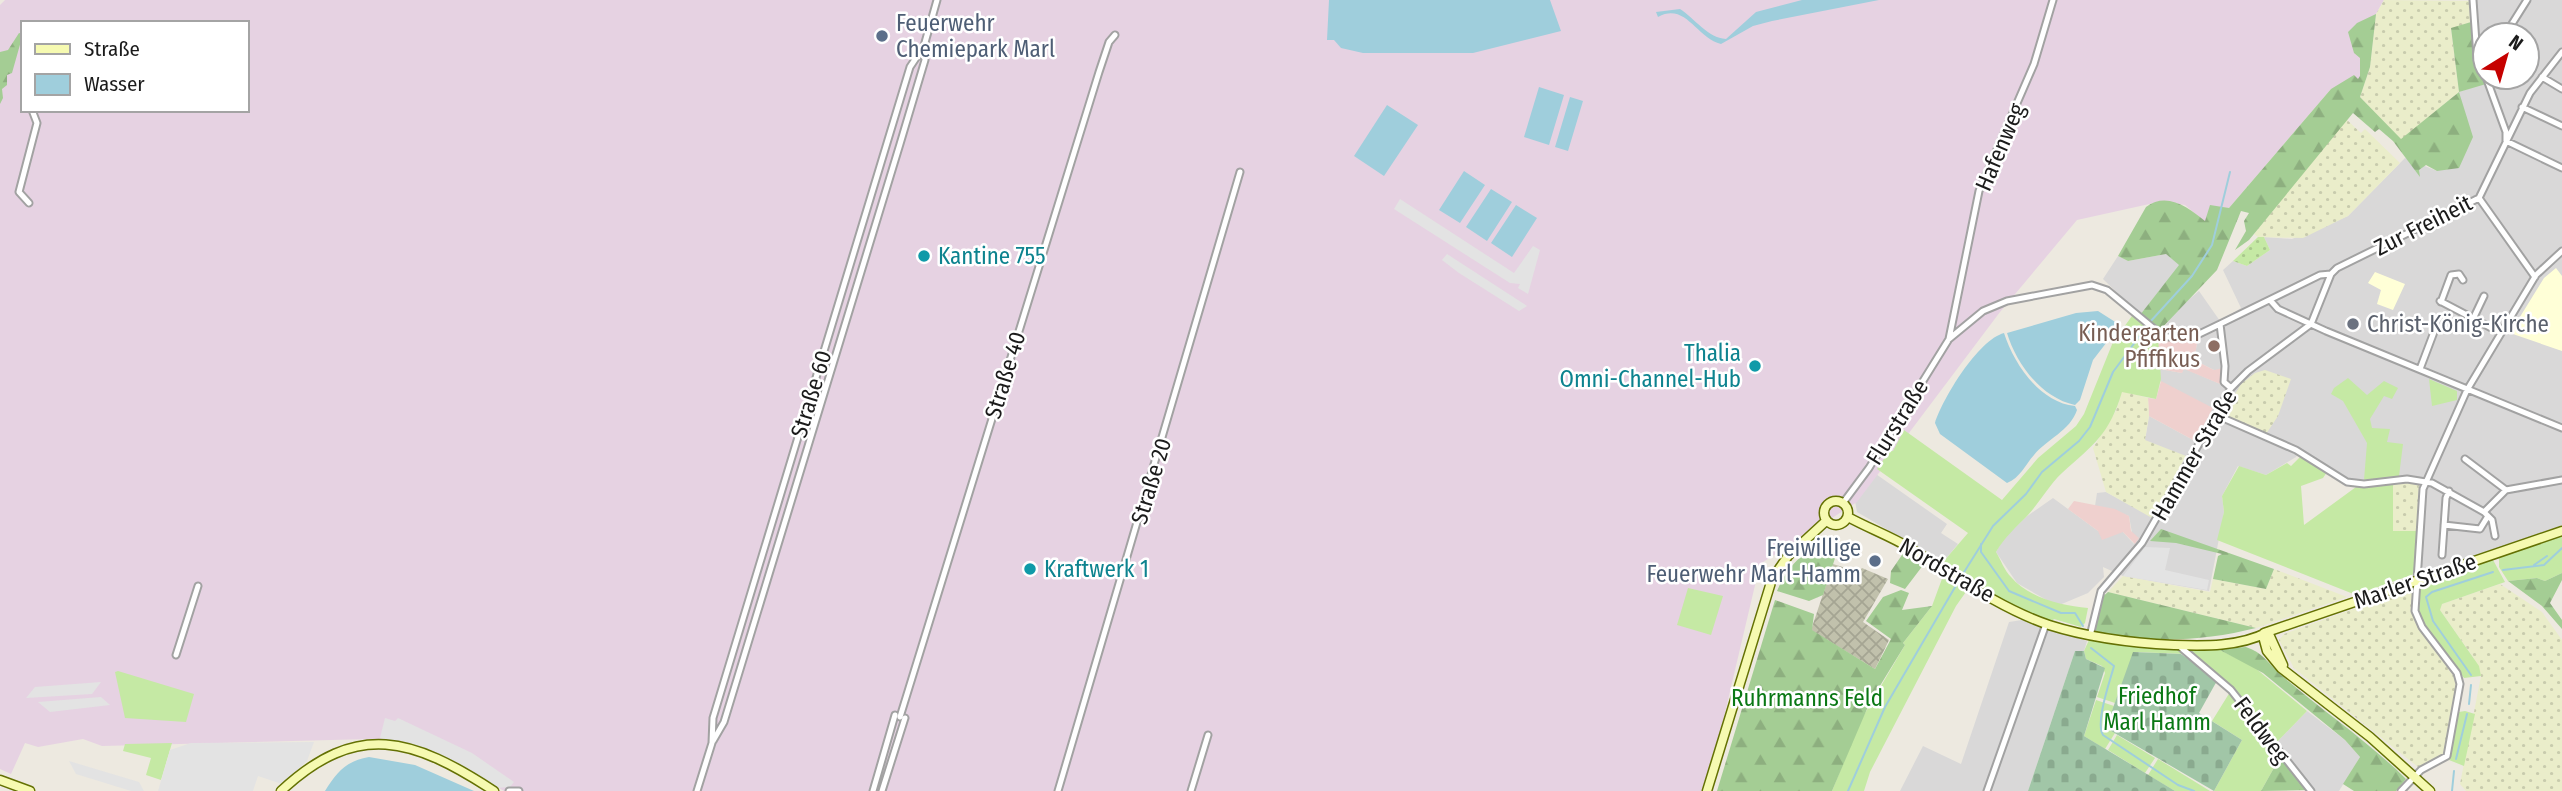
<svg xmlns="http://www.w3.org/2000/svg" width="2562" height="791" viewBox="0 0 2562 791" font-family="'Fira Sans Condensed',sans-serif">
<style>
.residential{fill:#d9d8d8;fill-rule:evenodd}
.commercial{fill:#efd0ce}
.industrial{fill:#e6d2e2;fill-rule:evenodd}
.education{fill:#ffffd7}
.construction{fill:url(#construction-cross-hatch)}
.farmland{fill:url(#farmland-dots)}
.grass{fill:#c5e9a4}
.forest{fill:url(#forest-firs)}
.cemetery{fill:url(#cemetery-stones)}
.garden{fill:url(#garden-dots)}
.parking{fill:#e3e3e3}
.water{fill:#9fcedc}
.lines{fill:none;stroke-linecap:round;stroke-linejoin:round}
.stream{stroke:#9fcedc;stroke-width:2}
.street-casing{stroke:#a2a2a2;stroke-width:9}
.secondary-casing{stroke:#647103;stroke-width:11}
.street{stroke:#fff;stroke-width:5}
.secondary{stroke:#f6fab1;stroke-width:8}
.service-dot{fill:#5c6f8a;stroke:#fff;stroke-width:2.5}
.culture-dot{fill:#0f9aa8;stroke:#fff;stroke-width:2.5}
.worship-dot{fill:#6b7280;stroke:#fff;stroke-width:2.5}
.education-dot{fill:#8d6e63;stroke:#fff;stroke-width:2.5}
.labels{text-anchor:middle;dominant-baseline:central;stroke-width:5;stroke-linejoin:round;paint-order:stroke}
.service-label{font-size:23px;fill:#4e5e75;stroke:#fff;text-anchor:start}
.street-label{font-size:23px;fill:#1b1b1b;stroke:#fff}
.culture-label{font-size:23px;fill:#0d838f;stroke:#fff;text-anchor:start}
.worship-label{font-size:23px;fill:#5b616d;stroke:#fff;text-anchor:start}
.education-label{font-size:23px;fill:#785e54;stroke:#fff;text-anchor:end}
.park-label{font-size:23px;fill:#0a7814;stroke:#fff}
</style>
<defs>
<pattern id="construction-cross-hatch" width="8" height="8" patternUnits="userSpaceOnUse" patternTransform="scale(1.75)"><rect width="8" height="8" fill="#c1c1ac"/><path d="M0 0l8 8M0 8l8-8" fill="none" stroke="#a5a593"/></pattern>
<pattern id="farmland-dots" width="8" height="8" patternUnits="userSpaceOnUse" patternTransform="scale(1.75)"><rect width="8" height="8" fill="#eaedca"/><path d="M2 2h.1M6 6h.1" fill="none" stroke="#c8cbad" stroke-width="1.8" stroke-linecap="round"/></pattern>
<pattern id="forest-firs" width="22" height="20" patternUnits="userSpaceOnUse" patternTransform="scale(1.75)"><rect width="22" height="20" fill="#a4cd94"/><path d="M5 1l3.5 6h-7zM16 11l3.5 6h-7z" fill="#8daf7f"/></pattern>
<pattern id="cemetery-stones" width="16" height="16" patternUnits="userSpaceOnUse" patternTransform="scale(1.75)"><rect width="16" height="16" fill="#a1c6a7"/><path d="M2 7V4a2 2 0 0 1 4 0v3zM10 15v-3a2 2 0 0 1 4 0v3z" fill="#8aaa8f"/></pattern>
<pattern id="garden-dots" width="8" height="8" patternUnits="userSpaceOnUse" patternTransform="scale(1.75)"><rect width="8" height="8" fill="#c5e9a4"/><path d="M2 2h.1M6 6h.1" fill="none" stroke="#a9c78d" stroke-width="1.8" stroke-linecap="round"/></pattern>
</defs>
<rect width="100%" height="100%" fill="#ede9e0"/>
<!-- residential -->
<path class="residential" d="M 2470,0 L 2562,0 L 2562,525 L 2418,577 L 2424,489 L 2417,479 L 2353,482 L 2300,450 L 2296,457 L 2266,475 L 2238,466 L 2222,496 L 2224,512 L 2209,591 L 2123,576 L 2103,567 L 2104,577 L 2088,593 L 2057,606 L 2017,583 L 1996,552 L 2004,538 L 2026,517 L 2053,498 L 2098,531 L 2123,532 L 2134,544 L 2129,516 L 2095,506 L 2097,493 L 2106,492 L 2152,517 L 2145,440 L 2149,416 L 2195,441 L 2161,382 L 2143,366 L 2182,373 L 2183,368 L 2225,386 L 2214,370 L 2194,360 L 2198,338 L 2176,341 L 2158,337 L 2175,311 L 2199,291 L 2220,321 L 2241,308 L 2223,270 L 2233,261 L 2247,266 L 2270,250 L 2264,237 L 2292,239 L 2348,216 L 2405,158 L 2437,171 L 2459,92 L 2485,83 L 2473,54 ZM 2485,35 L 2527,35 L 2527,77 L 2485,77 Z
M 2166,254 L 2180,265 L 2140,315 L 2103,279 L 2118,256 L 2128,261 Z
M 1873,472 L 1947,524 L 1941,533 L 1958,544 L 1943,562 L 1857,512 L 1855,501 Z
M 2022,620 L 2087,641 L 2084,651 L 2075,651 L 2028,791 L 1900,791 L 1923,746 L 1961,764 L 2009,622 Z
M 2307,711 L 2345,740 L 2360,757 L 2339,791 L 2313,791 L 2275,744 Z"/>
<!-- commercial -->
<path class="commercial" d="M 2158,337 L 2176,341 L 2198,338 L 2194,360 L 2214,370 L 2223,368 L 2225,386 L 2184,369 L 2182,373 L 2159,369 Z
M 2161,381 L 2213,408 L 2195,441 L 2149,416 L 2148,398 L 2156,399 Z
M 2074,501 L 2115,509 L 2129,516 L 2131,531 L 2139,538 L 2135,544 L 2123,532 L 2102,540 L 2098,531 L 2068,509 Z"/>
<!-- industrial -->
<path class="industrial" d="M 5,0 L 2384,0 L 2376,14 L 2368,79 L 2331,89 L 2229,208 L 2208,215 L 2205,222 L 2185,205 L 2163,201 L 2077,220 L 2000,312 L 1857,502 L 1760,564 L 1723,721 L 1702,791 L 504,791 L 474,773 L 370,739 L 102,746 L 83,739 L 38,747 L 25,743 L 11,774 L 0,769 L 0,5 ZM 23,23 L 247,23 L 247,110 L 23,110 Z"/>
<!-- education -->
<path class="education" d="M 2556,268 L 2562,276 L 2562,351 L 2510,333 L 2544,278 Z
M 2375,272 L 2405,284 L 2393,310 L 2377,304 L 2381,290 L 2368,283 Z"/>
<!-- construction -->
<path class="construction" d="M 1833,564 L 1858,572 L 1862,568 L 1888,579 L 1863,622 L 1889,640 L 1875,669 L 1811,630 Z"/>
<!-- farmland -->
<path class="farmland" d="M 2384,0 L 2470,1 L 2471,22 L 2451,29 L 2459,92 L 2401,140 L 2360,97 L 2370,67 L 2376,14 Z
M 2346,119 L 2361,133 L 2365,129 L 2400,163 L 2348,216 L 2303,238 L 2258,237 L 2254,234 Z
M 2265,370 L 2291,379 L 2278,416 L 2266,434 L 2222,416 L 2241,384 L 2255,373 Z
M 2122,391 L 2148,398 L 2149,416 L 2145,440 L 2186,456 L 2152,518 L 2106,492 L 2093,448 L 2116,411 Z
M 2406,482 L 2419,485 L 2417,531 L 2393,531 L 2393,483 Z
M 2274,569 L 2347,597 L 2256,628 L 2108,592 L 2123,576 L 2210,592 L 2213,579 L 2266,589 Z
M 2500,584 L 2542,612 L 2562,640 L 2562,791 L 2466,791 L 2460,784 L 2481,676 L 2473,657 L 2440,610 L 2442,604 Z
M 2412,588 L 2414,620 L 2454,677 L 2456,685 L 2444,755 L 2418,767 L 2294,668 L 2279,640 L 2284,634 Z"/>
<!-- grass -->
<path class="grass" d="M 2132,316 L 2158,337 L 2161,379 L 2156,399 L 2122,392 C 2109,435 2094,444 2062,473 C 2049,485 2040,502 2028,515 C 2016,527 2005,537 1996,552 C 2001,560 2004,570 2011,577 C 2029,598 2062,606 2088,608 L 2085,623 L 2081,627 L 2054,619 L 2051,622 L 2014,606 L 1943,566 L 1939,561 L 1943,562 L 1968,533 L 1877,469 L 1890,450 L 1893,451 L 1904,430 L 2002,500 L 2038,458 L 2076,426 L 2084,414 L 2113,342 Z
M 2348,378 L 2367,395 L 2384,381 L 2398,388 L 2392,399 L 2384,396 L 2370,419 L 2372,428 L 2390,429 L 2387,442 L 2403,444 L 2399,476 L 2364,480 L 2367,443 L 2343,401 L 2331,394 L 2334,388 Z
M 2429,379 L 2457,391 L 2457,400 L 2432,406 Z
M 2302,455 L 2327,472 L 2323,478 L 2301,486 L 2304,525 L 2356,487 L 2393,483 L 2393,531 L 2417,531 L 2414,574 L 2356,595 L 2217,540 L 2224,512 L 2222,496 L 2239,466 L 2266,475 L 2287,463 L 2291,466 Z
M 2562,534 L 2562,573 L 2545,581 L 2537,578 L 2508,581 L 2499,567 L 2499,556 Z
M 2492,558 L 2505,582 L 2442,604 L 2440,610 L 2479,666 L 2481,676 L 2464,678 L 2426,630 L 2417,611 L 2419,583 Z
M 1927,565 L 1968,589 L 1956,606 L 1870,772 L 1864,791 L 1832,791 L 1861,720 L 1905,645 L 1903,643 L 1932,606 L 1943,576 Z
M 1688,588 L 1723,596 L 1711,635 L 1677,625 Z
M 2089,640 L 2176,648 L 2184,654 L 2134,652 L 2115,703 L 2097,697 L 2105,673 L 2102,666 L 2086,659 L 2084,651 Z
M 2218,649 L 2254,667 L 2307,711 L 2275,744 L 2223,678 L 2185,650 Z
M 118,671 L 194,694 L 186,722 L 125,718 L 115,672 Z
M 2230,692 L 2280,757 L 2261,791 L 2214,791 L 2242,740 L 2212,721 Z
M 2096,700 L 2114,706 L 2109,719 L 2111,731 L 2115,733 L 2105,749 L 2084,736 Z
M 2465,711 L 2475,714 L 2464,766 L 2449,760 L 2459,712 Z
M 2117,735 L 2155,758 L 2145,773 L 2108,750 Z
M 172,743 L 161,780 L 146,775 L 151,758 L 123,751 L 125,744 Z
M 2158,759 L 2210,791 L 2175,791 L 2148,775 Z"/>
<!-- forest -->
<path class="forest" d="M 2376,14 L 2370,67 L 2360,97 L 2401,139 L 2459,92 L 2451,28 L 2471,22 L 2474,58 L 2486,84 L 2459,92 L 2473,137 L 2459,168 L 2437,171 L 2426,165 L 2419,170 L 2420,177 L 2393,141 L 2379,129 L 2375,132 L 2353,113 L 2249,240 L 2235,250 L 2246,231 L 2244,221 L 2249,213 L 2241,211 L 2217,270 L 2159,331 L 2140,315 L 2179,265 L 2166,254 L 2128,261 L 2118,256 L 2146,207 C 2167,191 2189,208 2205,221 L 2210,205 L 2229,208 L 2331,89 L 2354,75 L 2358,79 L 2360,76 L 2360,58 L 2354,53 L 2348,32 L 2357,23 Z
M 19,33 L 23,34 L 12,73 L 7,75 L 7,85 L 2,89 L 3,98 L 0,104 L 0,52 L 8,50 Z
M 2161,529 L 2274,569 L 2266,589 L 2213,579 L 2218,556 L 2222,554 L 2176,543 L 2150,541 Z
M 1827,541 L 1839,546 L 1823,595 L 1809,601 L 1777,591 C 1787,567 1802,552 1827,541 Z
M 1904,552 L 1924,564 L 1905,589 L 1890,583 L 1891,571 Z
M 2562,573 L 2562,580 L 2550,603 L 2562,620 L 2562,629 L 2542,606 L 2508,581 L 2537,578 L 2545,581 Z
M 1901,590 L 1909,593 L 1902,610 L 1932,606 L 1903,643 L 1905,645 L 1870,702 L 1832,791 L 1717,791 L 1775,600 L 1814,614 L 1812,630 L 1875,669 L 1891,639 L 1866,621 L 1883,597 Z
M 2108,592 L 2256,628 C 2205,641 2149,644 2097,632 L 2094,629 L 2100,599 Z
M 2246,647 C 2262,652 2268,663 2280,674 C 2321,710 2367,740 2406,779 L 2396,791 L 2354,791 L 2343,784 L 2360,757 L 2345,740 L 2263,673 L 2218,649 Z
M 2280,757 L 2307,790 L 2261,791 Z"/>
<!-- cemetery -->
<path class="cemetery" d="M 2075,651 L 2084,651 L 2086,659 L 2105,668 L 2084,736 L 2175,791 L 2028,791 Z
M 2133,652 L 2181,654 L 2218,679 L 2199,713 L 2242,740 L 2214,791 L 2111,731 L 2109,719 Z"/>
<!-- garden -->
<path class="garden" d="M 2258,237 L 2264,237 L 2270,250 L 2247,266 L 2233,261 Z"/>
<!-- parking -->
<path class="parking" d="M 1400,199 L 1514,273 L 1533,246 L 1540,250 L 1528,294 L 1518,288 L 1520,284 L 1510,283 L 1394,209 Z
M 1447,254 L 1527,306 L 1519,311 L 1459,273 L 1442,260 Z
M 2145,547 L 2170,548 L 2165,570 L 2209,580 L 2207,590 L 2123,576 Z
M 101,682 L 92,694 L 26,698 L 35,687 Z
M 101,697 L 110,705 L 50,712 L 38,702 Z
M 385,718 L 395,721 L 398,718 L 472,753 L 514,782 L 510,787 L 496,788 L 425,753 L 380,738 Z
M 314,742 L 307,761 L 282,784 L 258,776 L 253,791 L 158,791 L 170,750 L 191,743 Z
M 69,761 L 139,782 L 144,791 L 131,791 L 76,774 Z"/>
<!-- water -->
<path class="water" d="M 1329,0 L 1550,0 L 1561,31 L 1473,53 L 1363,53 L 1341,48 L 1334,40 L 1327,40 Z
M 1802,0 L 1879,0 L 1772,21 L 1753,26 L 1721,44 C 1696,38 1686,2 1658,17 L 1656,12 L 1680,9 C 1694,18 1708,38 1726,39 L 1756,12 Z
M 1539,87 L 1564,95 L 1549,145 L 1524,137 Z
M 1570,97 L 1583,101 L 1568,151 L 1555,147 Z
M 1387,105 L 1418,125 L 1384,176 L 1354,156 Z
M 1464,171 L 1485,185 L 1460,223 L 1439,210 Z
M 1491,189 L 1512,202 L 1487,241 L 1466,227 Z
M 1516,205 L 1537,218 L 1512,257 L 1491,243 Z
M 2098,311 L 2120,325 L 2093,360 L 2080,400 L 2075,405 C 2041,398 2016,363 2007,333 L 2076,313 Z
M 2004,333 C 2014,364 2040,403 2075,406 L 2077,410 C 2070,431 2047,439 2034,455 C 2025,465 2020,478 2007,483 L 1940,434 L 1935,423 C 1943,398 1978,340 2004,333 Z
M 369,757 L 415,765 L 474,791 L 325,791 C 337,772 346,761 369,757 Z"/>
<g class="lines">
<!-- stream -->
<path class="stream" d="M 2150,322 L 2192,276 L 2212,245 L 2230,172
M 1981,544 L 1981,552 L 2009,591 L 2061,613 L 2075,613 L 2083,626
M 2534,565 L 2547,556
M 2503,570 L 2544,565 L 2562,548
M 1961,577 L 1993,526 L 2026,494 L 2042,472 L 2079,441 L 2090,427 L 2113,372 L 2147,326
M 2091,648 L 2114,666 C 2110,681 2095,723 2103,735 L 2178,785 L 2194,791
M 2471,675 L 2433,621 L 2426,597 L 2432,592 L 2493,572
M 2469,704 L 2471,685
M 2456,759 L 2467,714
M 1848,791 L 1885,707 L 1958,582
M 2452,791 L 2454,771"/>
<!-- street casing -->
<g class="street-casing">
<path id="street" d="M 2473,0 L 2477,57 L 2485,75
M 2505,35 L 2527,0
M 2486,77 L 2506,132 L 2506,141 L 2562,168
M 2542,77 L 2562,89
M 2522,107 L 2562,126
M 2479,198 L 2535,277
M 29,203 L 19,192 L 37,123 L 32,110
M 2270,300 L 2278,309 L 2326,331 L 2562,428
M 2440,301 L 2501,333
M 2441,302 L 2451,275 L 2459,274 L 2463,280
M 2474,317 L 2484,296
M 2311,324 L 2331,274
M 1949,339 L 1979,191 L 2034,64 L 2053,0
M 2420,369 L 2434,332
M 2231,388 L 2224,382 L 2225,366 L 2220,324 L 2320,275 L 2331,274 L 2337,268 L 2479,198 L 2530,93 L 2562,52
M 2216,415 L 2296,450 L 2347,482 L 2364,484 L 2407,479 L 2432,483 L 2484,512 L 2492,520 L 2495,536
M 2465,459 L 2506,490
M 1843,503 L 1869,468 L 1949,339 L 1983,311 L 2007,301 L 2092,285 L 2107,290 L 2164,337 L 2193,337 L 2220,324
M 2484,512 L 2506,490 L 2562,480
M 2444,525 L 2480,529 L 2488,516
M 2442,555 L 2446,498 L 2449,491
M 2090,636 L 2101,591 L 2142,543 L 2231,388 L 2248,371 L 2311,324
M 2178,645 L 2231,690 L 2311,791
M 176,655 L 198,586
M 900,717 L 1099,72 L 1109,42 L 1115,35
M 713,741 L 724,722 L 900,144 L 925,60 L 924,46
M 509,791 L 519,791
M 697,791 L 712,743 L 713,718 L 910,67 L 924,46 L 937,0
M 873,791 L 895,715
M 882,791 L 905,718
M 1058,791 L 1240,172
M 1191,791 L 1208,735
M 1987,791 L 2046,624
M 2401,791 L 2421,770 L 2447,756 L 2460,684 L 2457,673 L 2422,627 L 2415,611 L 2423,489 L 2467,390 L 2536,275 L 2562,251"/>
</g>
<!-- secondary casing -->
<g class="secondary-casing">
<path id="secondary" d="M1824 513a12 12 0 1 1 24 0a12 12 0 1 1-24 0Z
M 1848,517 C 1868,528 1890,536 1910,548 C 1954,575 1999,608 2049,625 C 2090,638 2131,643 2174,645 C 2205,646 2239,647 2268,632
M 2268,632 L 2264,640 L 2267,651 L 2281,668 L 2370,737 L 2430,791
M 2268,632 L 2283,665
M 2264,633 L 2562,531
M 0,780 L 30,791
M 281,791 C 357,720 413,738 494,791
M 1707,791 L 1772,579 L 1788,556 L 1826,521"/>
</g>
<!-- street -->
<use href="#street" class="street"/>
<!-- secondary -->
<use href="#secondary" class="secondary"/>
</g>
<!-- markers -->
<g class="service-dot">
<circle cx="882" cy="36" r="7"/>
<circle cx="1875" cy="561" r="7"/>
</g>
<g class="culture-dot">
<circle cx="924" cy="256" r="7"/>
<circle cx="1755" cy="366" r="7"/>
<circle cx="1030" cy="569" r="7"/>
</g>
<circle class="worship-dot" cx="2353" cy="324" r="7"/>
<circle class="education-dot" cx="2214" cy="346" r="7"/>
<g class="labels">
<!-- service labels -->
<g class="service-label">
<text x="896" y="23">Feuerwehr<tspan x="896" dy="26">Chemiepark Marl</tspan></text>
<text x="1861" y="548" text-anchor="end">Freiwillige<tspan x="1861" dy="26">Feuerwehr Marl-Hamm</tspan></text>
</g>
<!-- street labels -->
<g class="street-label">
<text transform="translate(2000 147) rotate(-67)">Hafenweg</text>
<text transform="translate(2423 225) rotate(-27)">Zur Freiheit</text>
<text transform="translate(1005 375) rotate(-73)">Straße 40</text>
<text transform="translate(811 394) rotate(-73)">Straße 60</text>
<text transform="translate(1897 422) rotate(-58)">Flurstraße</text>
<text transform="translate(2194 455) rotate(-60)">Hammer Straße</text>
<text transform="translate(1151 481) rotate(-73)">Straße 20</text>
<text transform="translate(1947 570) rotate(30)">Nordstraße</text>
<text transform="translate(2415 581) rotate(-19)">Marler Straße</text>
<text transform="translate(2262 730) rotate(53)">Feldweg</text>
</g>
<!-- culture labels -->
<g class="culture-label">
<text x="938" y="256">Kantine 755</text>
<text x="1741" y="353" text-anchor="end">Thalia<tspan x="1741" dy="26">Omni-Channel-Hub</tspan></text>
<text x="1044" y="569">Kraftwerk 1</text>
</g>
<!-- worship labels -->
<g class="worship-label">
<text x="2367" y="324">Christ-König-Kirche</text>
</g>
<!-- education labels -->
<g class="education-label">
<text x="2200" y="333">Kindergarten<tspan x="2200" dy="26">Pfiffikus</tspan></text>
</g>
<!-- park labels -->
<g class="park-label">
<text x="2157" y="696">Friedhof<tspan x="2157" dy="26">Marl Hamm</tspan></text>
<text x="1807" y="698">Ruhrmanns Feld</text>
</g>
</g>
<!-- legend -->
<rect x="21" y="21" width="228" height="91" fill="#ffffff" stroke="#a4a4a4" stroke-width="2"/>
<rect x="35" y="44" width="35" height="10" fill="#f6fab1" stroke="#a4a4a4" stroke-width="2"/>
<text x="84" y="56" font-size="21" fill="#1b1b1b">Straße</text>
<rect x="35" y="74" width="35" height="21" fill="#9fcedc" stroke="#a4a4a4" stroke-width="2"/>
<text x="84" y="91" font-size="21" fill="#1b1b1b">Wasser</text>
<!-- north arrow -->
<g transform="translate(2506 56) rotate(37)"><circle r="33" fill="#ffffff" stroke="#a4a4a4" stroke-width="2"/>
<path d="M0-5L12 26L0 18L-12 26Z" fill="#c60100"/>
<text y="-10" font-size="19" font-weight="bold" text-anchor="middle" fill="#1b1b1b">N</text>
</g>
</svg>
